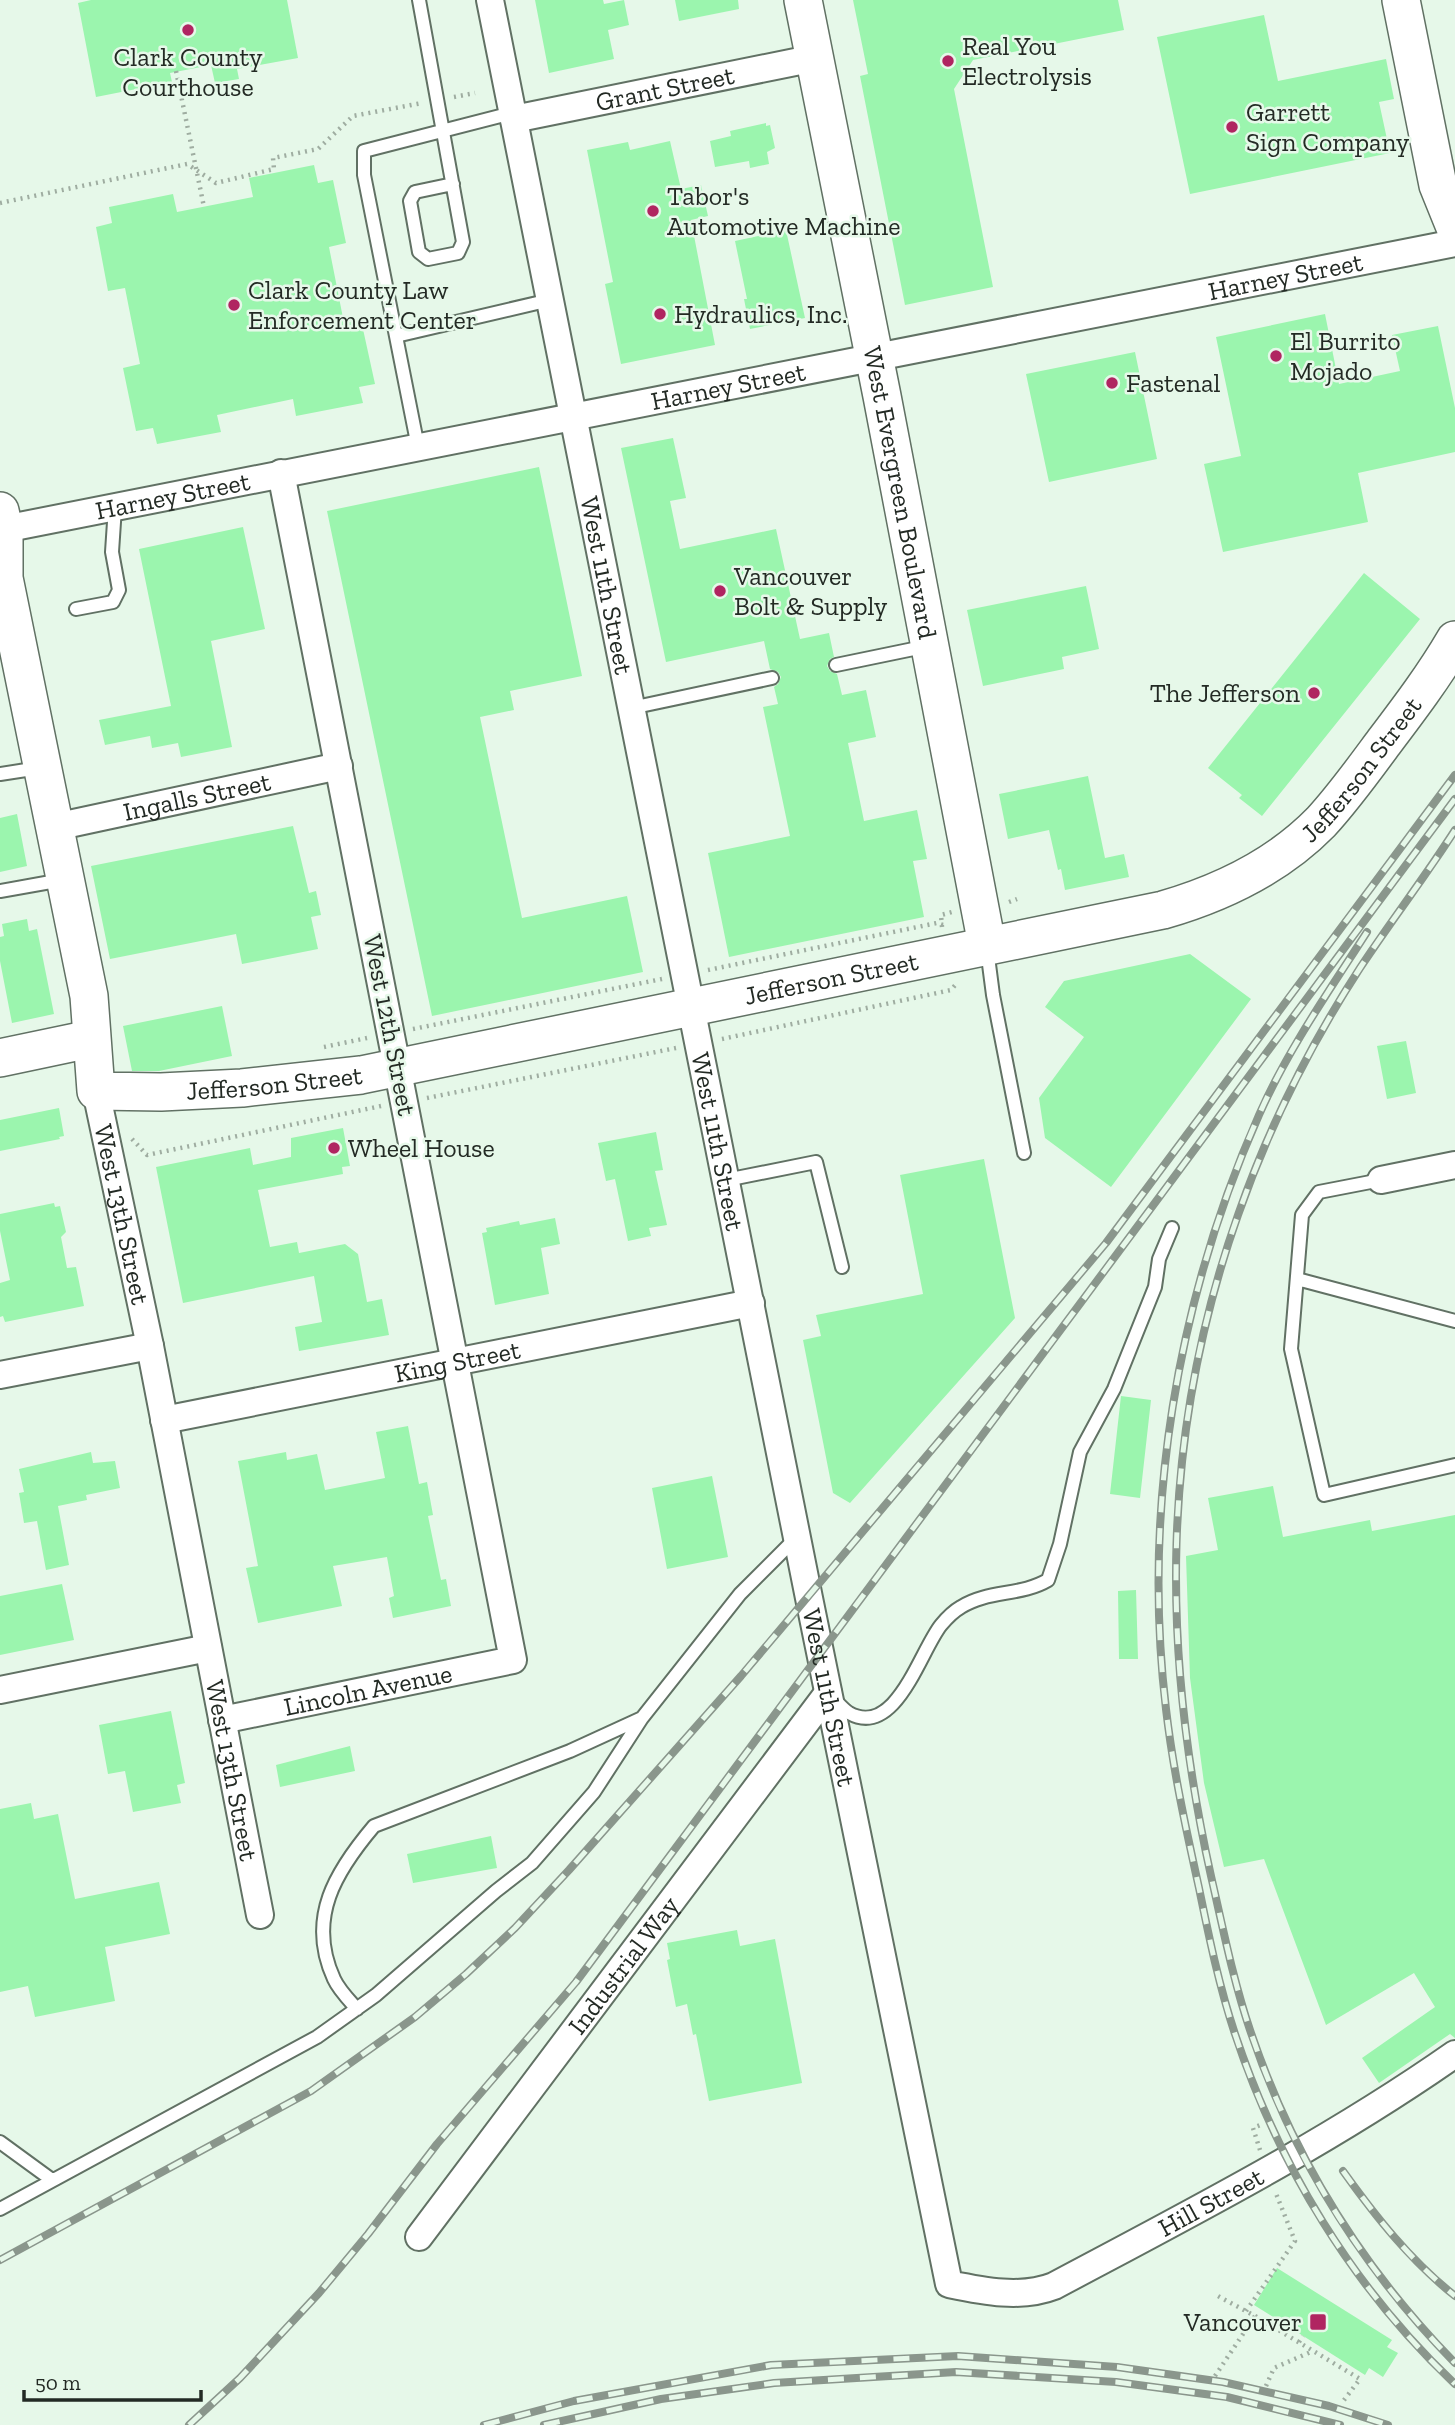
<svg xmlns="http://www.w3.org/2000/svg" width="1455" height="2425" viewBox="0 0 1455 2425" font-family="'Zilla Slab',serif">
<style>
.building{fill:#9bf5ae}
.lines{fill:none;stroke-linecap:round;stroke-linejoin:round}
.lane-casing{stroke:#617164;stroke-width:16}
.street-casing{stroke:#617164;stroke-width:30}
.secondary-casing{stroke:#617164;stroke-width:40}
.path{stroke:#9fada1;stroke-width:4.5;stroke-dasharray:2 5;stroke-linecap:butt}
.lane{stroke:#fff;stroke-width:12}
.street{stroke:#fff;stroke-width:26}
.secondary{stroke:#fff;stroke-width:37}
.rail-casing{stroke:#8a968c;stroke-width:8}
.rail{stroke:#e6f8e9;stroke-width:5;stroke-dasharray:16;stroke-linecap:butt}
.path-bridge{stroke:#9fada1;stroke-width:4.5;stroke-dasharray:2 5;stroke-linecap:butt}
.poi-dot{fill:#b02561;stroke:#e6f8e9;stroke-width:2.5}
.labels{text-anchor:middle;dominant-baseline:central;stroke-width:5;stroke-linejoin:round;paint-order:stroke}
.poi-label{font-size:26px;fill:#232a24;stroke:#e6f8e9;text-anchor:start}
.street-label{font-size:26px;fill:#232a24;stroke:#e6f8e9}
</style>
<rect width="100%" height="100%" fill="#e6f8e9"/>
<!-- building -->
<path class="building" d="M 91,0 L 287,0 L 298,58 L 237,69 L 239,79 L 215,83 L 211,65 L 170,73 L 172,82 L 96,97 L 78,3 Z
M 535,0 L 603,0 L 604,4 L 624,0 L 629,25 L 608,30 L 614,59 L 549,73 Z
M 675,0 L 738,0 L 739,9 L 679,21 Z
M 853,0 L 1118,0 L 1124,30 L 973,60 L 954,89 L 993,287 L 905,305 L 860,76 L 868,74 Z
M 1264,15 L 1278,81 L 1386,59 L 1394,99 L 1379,102 L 1390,153 L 1190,194 L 1157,37 Z
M 766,123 L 766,126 L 770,125 L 775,148 L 767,152 L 769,164 L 750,168 L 749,161 L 715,167 L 710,141 L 731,136 L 730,131 Z
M 670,141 L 681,189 L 701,185 L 708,216 L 691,220 L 715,345 L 621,364 L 605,284 L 613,282 L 587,150 L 628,142 L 630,150 Z
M 314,165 L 318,183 L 333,180 L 346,243 L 329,247 L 344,323 L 361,320 L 375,384 L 359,387 L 363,403 L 296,416 L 293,399 L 217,415 L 221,432 L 157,444 L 153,428 L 136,431 L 123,368 L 140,364 L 125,288 L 108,291 L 96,227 L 112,223 L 109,207 L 173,194 L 177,212 L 253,197 L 249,178 Z
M 786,230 L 805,318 L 750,329 L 744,299 L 747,299 L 735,241 Z
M 1325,314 L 1339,384 L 1400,371 L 1392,335 L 1438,326 L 1455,408 L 1455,452 L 1358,473 L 1368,522 L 1223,552 L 1204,464 L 1241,456 L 1216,337 Z
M 1135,352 L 1157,459 L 1049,482 L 1026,374 Z
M 673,438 L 686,498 L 670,501 L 680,549 L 776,529 L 800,639 L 829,633 L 834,657 L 830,659 L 827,666 L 830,671 L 837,674 L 842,695 L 866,690 L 876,737 L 848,743 L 864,821 L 917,810 L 927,859 L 913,861 L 924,917 L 729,957 L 708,853 L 790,836 L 763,707 L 778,704 L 774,687 L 778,684 L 781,677 L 778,672 L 770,669 L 764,641 L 666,662 L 621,448 Z
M 539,467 L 582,676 L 510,691 L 514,710 L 480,717 L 522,918 L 627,896 L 643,972 L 432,1016 L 327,511 Z
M 243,527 L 265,629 L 211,641 L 232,747 L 181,757 L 178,743 L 152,748 L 150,736 L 105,745 L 99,720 L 171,706 L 139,549 Z
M 1364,573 L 1420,619 L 1262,816 L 1239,798 L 1242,795 L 1208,768 Z
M 1086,586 L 1099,649 L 1062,657 L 1064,669 L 983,686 L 967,610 Z
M 1088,776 L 1105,858 L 1124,854 L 1129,877 L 1065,890 L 1061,869 L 1058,870 L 1049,830 L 1008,839 L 999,794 Z
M 17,814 L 27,866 L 0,872 L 0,818 Z
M 293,826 L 309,893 L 316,891 L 321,915 L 311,917 L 318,949 L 242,964 L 236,934 L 110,959 L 91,866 Z
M 27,919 L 29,931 L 37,929 L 54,1014 L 12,1023 L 0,961 L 0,937 L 4,936 L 2,924 Z
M 1190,954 L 1251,999 L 1111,1187 L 1045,1138 L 1039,1098 L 1084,1037 L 1045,1007 L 1064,981 Z
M 222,1006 L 232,1056 L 159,1071 L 132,1071 L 123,1026 Z
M 1406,1041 L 1416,1093 L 1387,1099 L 1377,1046 Z
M 59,1108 L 64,1136 L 59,1137 L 60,1139 L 0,1151 L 0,1120 Z
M 343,1128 L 350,1166 L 342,1167 L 343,1174 L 258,1190 L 270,1247 L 297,1242 L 299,1253 L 345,1244 L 358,1254 L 367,1302 L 382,1299 L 389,1335 L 299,1351 L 295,1327 L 322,1322 L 314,1276 L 183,1303 L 156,1167 L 250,1148 L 253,1165 L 291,1157 L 291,1138 Z
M 656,1132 L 663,1170 L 655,1171 L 667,1225 L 649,1228 L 651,1236 L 628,1241 L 615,1179 L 606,1181 L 598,1143 Z
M 984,1159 L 1015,1318 L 850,1503 L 833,1493 L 803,1340 L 821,1336 L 816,1315 L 923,1294 L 900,1175 Z
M 54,1203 L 55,1207 L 60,1206 L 66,1232 L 61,1237 L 67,1268 L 76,1267 L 84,1306 L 5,1322 L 3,1316 L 0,1317 L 0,1283 L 10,1280 L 0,1231 L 0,1214 Z
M 555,1218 L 560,1244 L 541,1248 L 549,1294 L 495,1305 L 482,1233 L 487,1232 L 486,1228 L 519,1221 L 520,1225 Z
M 1121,1396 L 1151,1400 L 1140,1498 L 1110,1494 Z
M 408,1426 L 419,1484 L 427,1482 L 433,1515 L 428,1516 L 441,1580 L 446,1579 L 451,1606 L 393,1618 L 389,1598 L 394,1596 L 387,1557 L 333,1566 L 342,1606 L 258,1623 L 246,1568 L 258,1566 L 238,1461 L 286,1452 L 287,1460 L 317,1454 L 325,1490 L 385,1478 L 376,1432 Z
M 91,1452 L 93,1463 L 115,1461 L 120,1488 L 86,1495 L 87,1500 L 58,1506 L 69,1565 L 46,1570 L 37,1521 L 24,1523 L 19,1493 L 24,1492 L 19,1469 Z
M 712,1476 L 728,1557 L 667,1569 L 652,1488 Z
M 1273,1486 L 1283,1537 L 1370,1520 L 1372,1531 L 1455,1515 L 1455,2038 L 1450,2034 L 1379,2083 L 1362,2058 L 1435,2007 L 1414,1973 L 1326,2025 L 1264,1859 L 1224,1867 L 1204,1783 L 1190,1678 L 1186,1556 L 1218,1550 L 1208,1498 Z
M 62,1584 L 74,1640 L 0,1655 L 0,1596 Z
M 1136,1590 L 1138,1659 L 1119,1659 L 1118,1591 Z
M 171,1711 L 185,1783 L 177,1785 L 181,1803 L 133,1812 L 125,1771 L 108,1774 L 99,1725 Z
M 350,1746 L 355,1771 L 280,1787 L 276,1765 Z
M 31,1803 L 34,1819 L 58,1814 L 75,1899 L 159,1882 L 170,1934 L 105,1947 L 115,2001 L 35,2017 L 28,1986 L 0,1992 L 0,1809 Z
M 491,1836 L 497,1868 L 413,1883 L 407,1854 Z
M 737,1930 L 740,1946 L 775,1939 L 802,2083 L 709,2101 L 696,2034 L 693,2035 L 687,2004 L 676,2007 L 667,1960 L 670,1959 L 667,1943 Z
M 1277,2268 L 1392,2340 L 1387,2347 L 1398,2353 L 1383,2377 L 1369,2368 L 1365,2375 L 1254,2305 Z"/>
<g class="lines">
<!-- lane casing -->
<g class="lane-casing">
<path id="lane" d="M 419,0 L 463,242 L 458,253 L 428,259 L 419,252 L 410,201 L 415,192 L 453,184
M 396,336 L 550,300
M 418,447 L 364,175 L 364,151 L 512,113
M 76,609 L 113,602 L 119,590 L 112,552 L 115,507
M 836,665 L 928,646
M 631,708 L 772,678
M 0,774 L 39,768
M 0,891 L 62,880
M 987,949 L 993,995 L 1024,1153
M 726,1180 L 816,1162 L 842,1267
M 1381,1180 L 1319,1192 L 1302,1215 L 1291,1349 L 1324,1495 L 1455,1465
M 1297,1279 L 1455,1321
M 833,1698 C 838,1703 844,1710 849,1713 C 896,1739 920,1651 941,1625 C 946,1619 954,1611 961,1607 C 988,1590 1021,1596 1048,1580 L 1060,1544 L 1080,1452 L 1114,1389 L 1155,1287 L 1159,1259 L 1172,1228
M 357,2009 C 349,2000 339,1990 334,1979 C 306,1918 336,1871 374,1826 L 570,1751 L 642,1718
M 0,2142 L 52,2180
M 0,2209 L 317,2037 L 376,1995 L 496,1891 L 532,1863 L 594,1792 L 642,1718 L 740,1594 L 796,1538"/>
</g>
<!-- street casing -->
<g class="street-casing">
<g id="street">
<path id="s1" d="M 490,0 L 809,1598 L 949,2284 C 983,2291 1021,2299 1054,2286 C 1191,2213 1328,2143 1455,2054"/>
<path id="s2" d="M 514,119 L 815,58"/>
<path id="s3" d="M 4,529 L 1455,243"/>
<path id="s4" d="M 55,827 L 339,766"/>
<path id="s5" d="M 96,1091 L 150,1346 L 260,1915"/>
<path d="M 1381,1180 L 1455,1165"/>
<path d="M 0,1375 L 150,1346"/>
<path id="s6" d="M 164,1420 L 751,1303"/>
<path d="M 0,1690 L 208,1648"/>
<path id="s7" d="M 222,1720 L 513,1660 L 281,473"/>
<path id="s8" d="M 419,2237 L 828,1693"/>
</g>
</g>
<!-- secondary casing -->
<g class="secondary-casing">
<g id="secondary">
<path id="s9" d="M 803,0 L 882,396 L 987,945"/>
<path d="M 1401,0 L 1438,185 L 1455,227"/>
<path id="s10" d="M 0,511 L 4,529 L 4,578 L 89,996 L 96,1091 L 161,1092 L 242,1088 L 361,1075 L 1163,910 C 1222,893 1277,867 1321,822 C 1344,797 1364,769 1384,742 C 1409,709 1434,676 1455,640"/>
<path d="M 0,1058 L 90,1039"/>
</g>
</g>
<!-- path -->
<path class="path" d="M 454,97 L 475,93
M 0,203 L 187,164 L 216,183 L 274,169 L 273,158 L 318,149 L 353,116 L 422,103
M 1009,902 L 1017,899
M 942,927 L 941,915 L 952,912
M 708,970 L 937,923 L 943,925
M 413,1029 L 662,979
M 722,1039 L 951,990 L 957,983
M 324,1047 L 367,1038
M 427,1098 L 676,1048
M 132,1139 L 147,1155 L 381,1106
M 1260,2150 L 1253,2128 L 1263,2124
M 1246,2311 L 1295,2241 L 1275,2191
M 1255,2316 L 1360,2379 L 1341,2404
M 1299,2342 L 1303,2336
M 1215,2376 L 1255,2316 L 1216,2295
M 1266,2386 L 1274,2368 L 1313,2351"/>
<!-- lane -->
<use href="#lane" class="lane"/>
<!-- street -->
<use href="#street" class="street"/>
<!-- secondary -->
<use href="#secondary" class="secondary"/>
<!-- rail casing -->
<g class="rail-casing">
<path id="rail" d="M 1455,830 C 1425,877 1391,921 1360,968 C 1310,1045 1268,1129 1238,1215 C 1160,1436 1161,1650 1211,1876 C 1223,1928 1233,1980 1250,2030 C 1293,2158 1361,2267 1455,2363
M 1367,932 C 1329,991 1287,1051 1259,1115 C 1177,1300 1142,1509 1166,1709 C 1173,1770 1186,1829 1199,1888 C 1209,1937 1219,1986 1235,2034 C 1279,2166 1353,2288 1455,2384
M 1343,2171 C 1376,2217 1410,2260 1455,2296
M 0,2260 L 311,2091 L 415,2017 L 466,1974 L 515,1928 L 569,1870 L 741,1676 L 1106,1243 L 1455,775
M 189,2425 L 240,2378 L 319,2293 L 368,2234 L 437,2144 L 576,1982 L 1455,799
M 484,2425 L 574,2401 L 771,2365 L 958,2356 L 1117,2367 L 1223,2382 L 1329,2406 L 1388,2425
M 544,2425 L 661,2399 L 774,2383 L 956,2372 L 1116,2382 L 1227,2397 L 1340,2425"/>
</g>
<!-- rail -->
<use href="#rail" class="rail"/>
<!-- path-bridge -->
<path class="path-bridge" d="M 176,71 L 204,207"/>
</g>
<!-- markers -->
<g class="poi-dot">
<circle cx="188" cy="30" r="7"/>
<circle cx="948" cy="61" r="7"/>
<circle cx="1232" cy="127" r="7"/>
<circle cx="653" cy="211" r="7"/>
<circle cx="234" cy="305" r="7"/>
<circle cx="660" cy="314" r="7"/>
<circle cx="1276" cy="356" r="7"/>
<circle cx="1112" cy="383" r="7"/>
<circle cx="720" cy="591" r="7"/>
<circle cx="1314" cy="693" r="7"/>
<circle cx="334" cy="1148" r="7"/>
<rect x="1309" y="2313" width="18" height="18" rx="3.5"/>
</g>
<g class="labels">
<!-- poi labels -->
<g class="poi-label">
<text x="962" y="46">Real You<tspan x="962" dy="30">Electrolysis</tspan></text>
<text x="188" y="57" text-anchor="middle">Clark County<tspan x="188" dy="30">Courthouse</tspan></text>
<text x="1246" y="112">Garrett<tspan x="1246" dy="30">Sign Company</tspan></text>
<text x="667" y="196">Tabor's<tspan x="667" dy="30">Automotive Machine</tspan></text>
<text x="248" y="290">Clark County Law<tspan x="248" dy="30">Enforcement Center</tspan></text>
<text x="674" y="314">Hydraulics, Inc.</text>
<text x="1290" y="341">El Burrito<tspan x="1290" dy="30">Mojado</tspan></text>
<text x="1126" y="383">Fastenal</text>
<text x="734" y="576">Vancouver<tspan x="734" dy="30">Bolt &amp; Supply</tspan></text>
<text x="1300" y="693" text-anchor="end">The Jefferson</text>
<text x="348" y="1148">Wheel House</text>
<text x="1302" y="2322" text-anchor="end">Vancouver</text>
</g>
<!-- street labels -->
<g class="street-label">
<text stroke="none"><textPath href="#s2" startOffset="154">Grant Street</textPath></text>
<text stroke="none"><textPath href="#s3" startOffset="1306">Harney Street</textPath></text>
<text stroke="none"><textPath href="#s3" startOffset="738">Harney Street</textPath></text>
<text stroke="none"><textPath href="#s9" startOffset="502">West Evergreen Boulevard</textPath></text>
<text stroke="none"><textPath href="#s3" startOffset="172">Harney Street</textPath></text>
<text stroke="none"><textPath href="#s1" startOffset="597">West 11th Street</textPath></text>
<text stroke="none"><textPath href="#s10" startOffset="1923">Jefferson Street</textPath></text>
<text stroke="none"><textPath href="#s4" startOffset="145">Ingalls Street</textPath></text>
<text stroke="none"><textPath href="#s10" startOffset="1335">Jefferson Street</textPath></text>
<text transform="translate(390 1025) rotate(79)">West 12th Street</text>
<text stroke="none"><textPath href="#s10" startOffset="768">Jefferson Street</textPath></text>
<text stroke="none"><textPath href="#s1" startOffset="1164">West 11th Street</textPath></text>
<text stroke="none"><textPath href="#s5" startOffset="126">West 13th Street</textPath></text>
<text stroke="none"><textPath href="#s6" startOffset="299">King Street</textPath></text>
<text stroke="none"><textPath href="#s7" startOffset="149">Lincoln Avenue</textPath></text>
<text stroke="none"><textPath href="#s1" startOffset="1731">West 11th Street</textPath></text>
<text stroke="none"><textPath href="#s5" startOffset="693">West 13th Street</textPath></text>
<text stroke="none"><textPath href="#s8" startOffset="340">Industrial Way</textPath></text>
<text stroke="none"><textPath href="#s1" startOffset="2614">Hill Street</textPath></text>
</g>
</g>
<!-- scale -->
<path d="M24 2390v10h177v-10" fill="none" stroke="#232a24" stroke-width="3.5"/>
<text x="35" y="2390" font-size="21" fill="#232a24" stroke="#e6f8e9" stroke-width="5" paint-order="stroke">50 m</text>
</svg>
